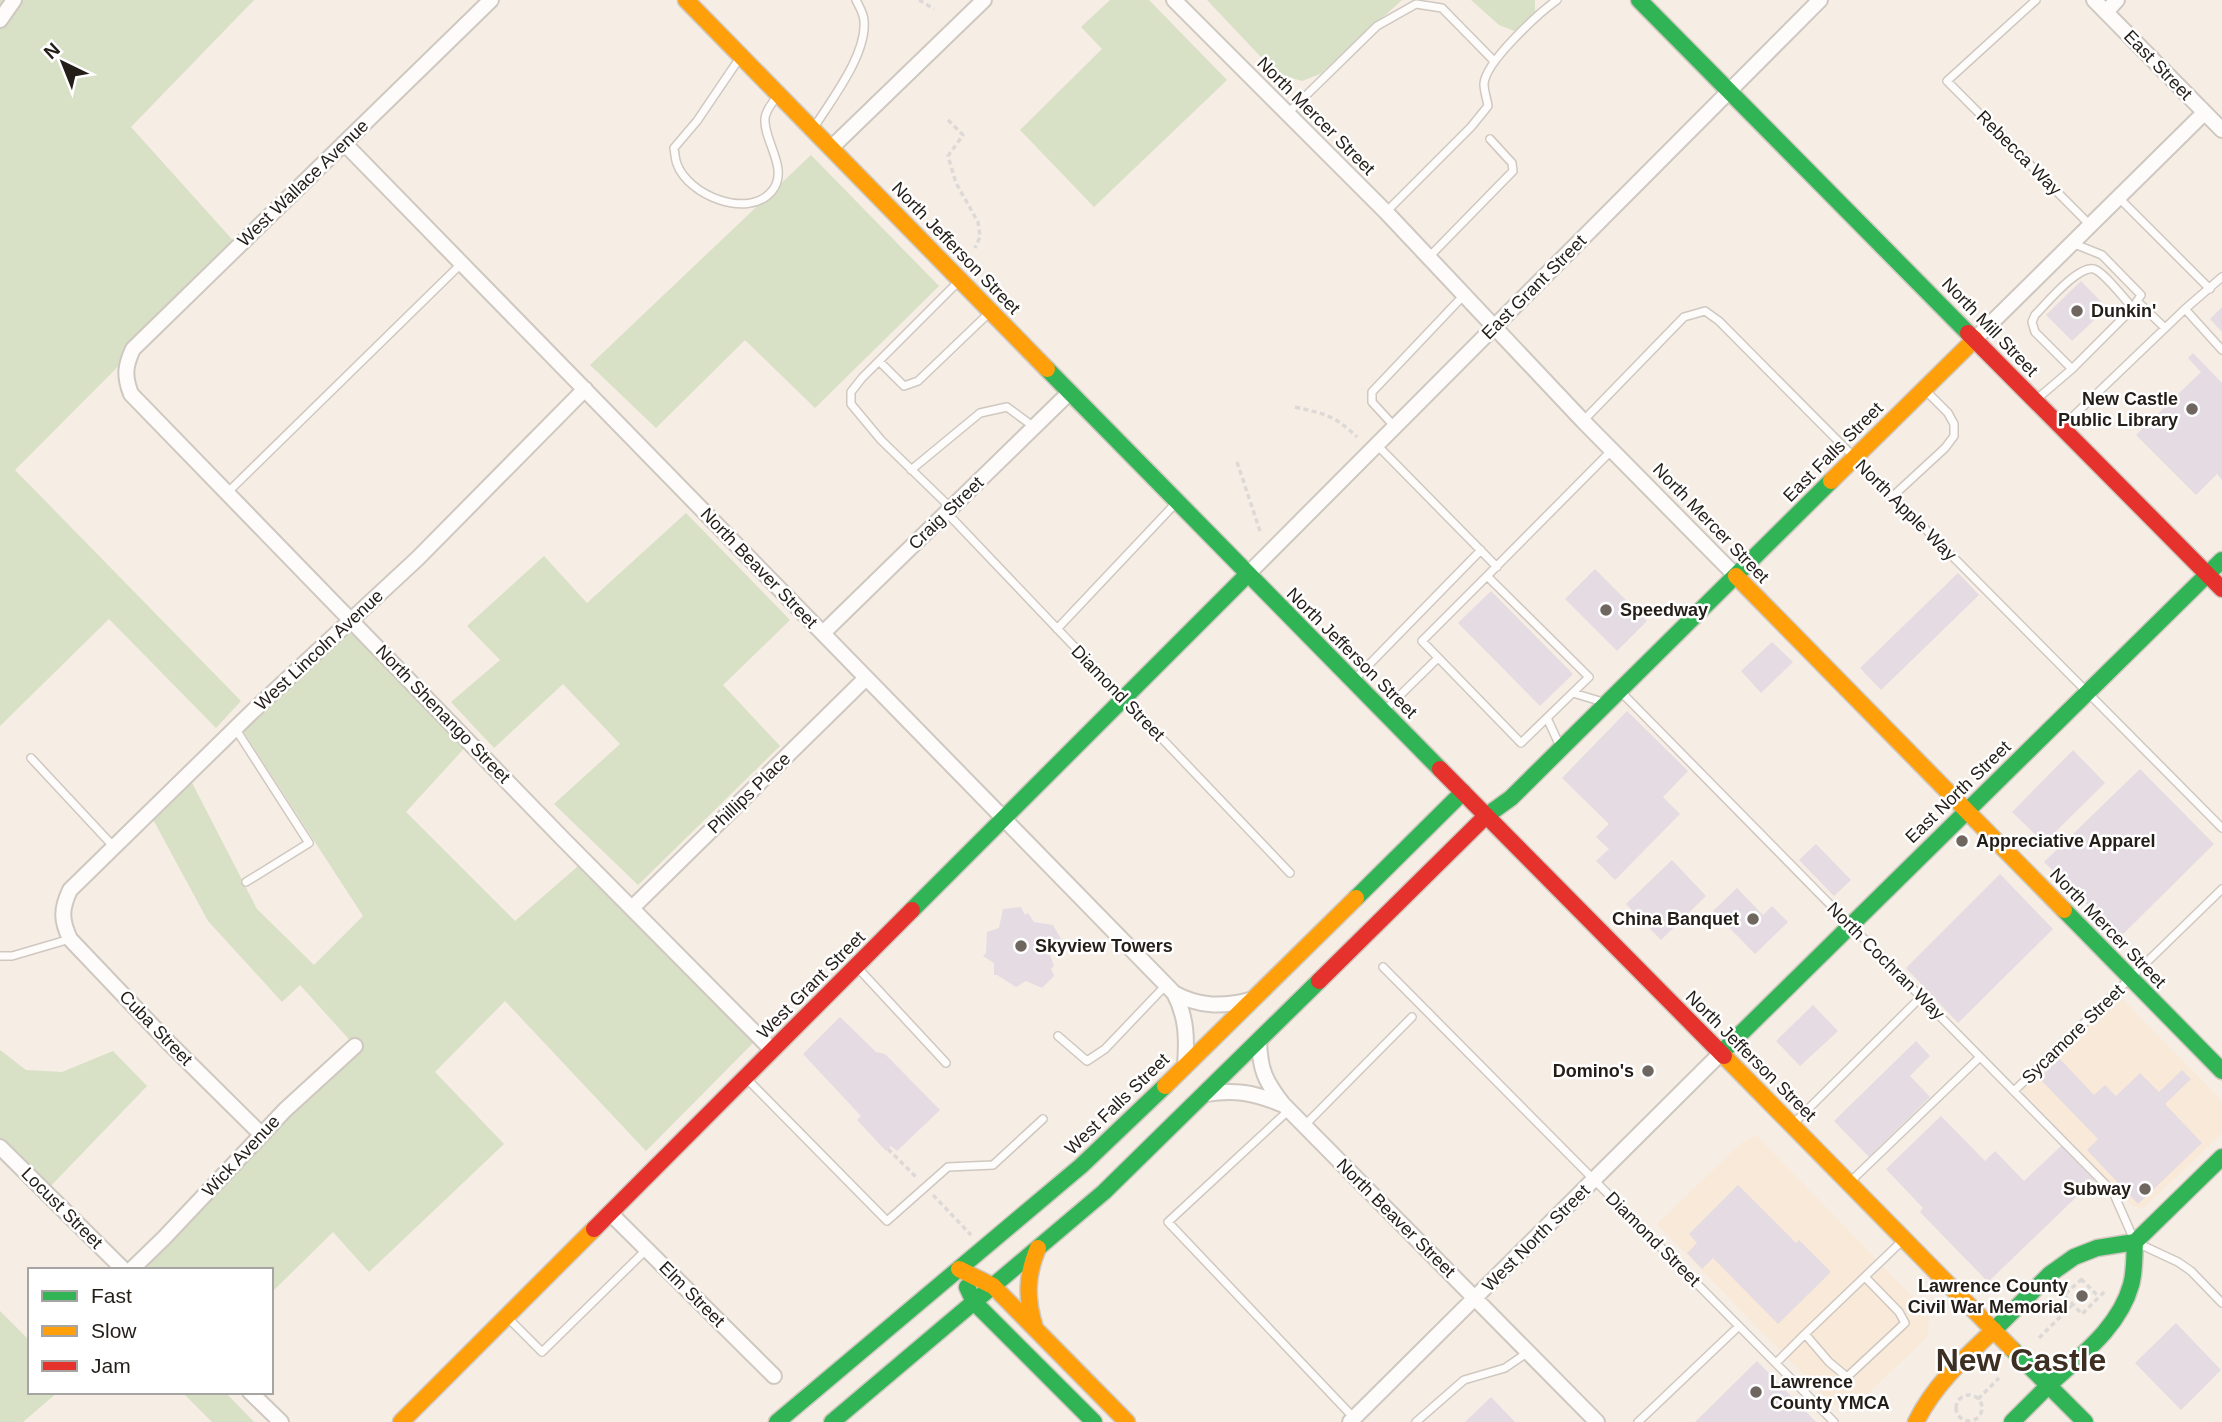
<svg xmlns="http://www.w3.org/2000/svg" width="2222" height="1422" viewBox="0 0 2222 1422" font-family="Arial,sans-serif">
<style>
.built{fill:#f9e9d8}
.green{fill:#d8e0c5}
.building{fill:#e4dbe3}
.lines{fill:none;stroke-linecap:round;stroke-linejoin:round}
.lane-casing{stroke:#cfc8c0;stroke-width:10}
.street-casing{stroke:#cfc8c0;stroke-width:18}
.fast-casing{stroke:#cfc8c0;stroke-width:19}
.slow-casing{stroke:#cfc8c0;stroke-width:19}
.jam-casing{stroke:#cfc8c0;stroke-width:19}
.path{stroke:#dcd9d6;stroke-width:3.5;stroke-dasharray:5 3.5;stroke-linecap:butt}
.lane{stroke:#fefcfb;stroke-width:7}
.street{stroke:#fefcfb;stroke-width:14}
.fast{stroke:#30b455;stroke-width:16}
.slow{stroke:#ff9f0a;stroke-width:16}
.jam{stroke:#e5322d;stroke-width:16}
.poi-dot{fill:#6e665f;stroke:#fff;stroke-width:2.5}
.labels{text-anchor:middle;dominant-baseline:central;stroke-width:5;stroke-linejoin:round;paint-order:stroke}
.street-label{font-size:18px;fill:#241e18;stroke:#fff}
.poi-label{font-size:18px;font-weight:bold;fill:#241e18;stroke:#fff;text-anchor:start}
.town-label{font-size:32px;font-weight:bold;fill:#3d3023;stroke:#fff}
</style>
<rect width="100%" height="100%" fill="#f6ede4"/>
<!-- built -->
<path class="built" d="M 2116,993 L 2222,1101 L 2222,1133 L 2144,1208 L 2133,1206 L 2019,1087 Z
M 1756,1135 L 1929,1314 L 1928,1336 L 1855,1406 L 1833,1405 L 1657,1224 L 1741,1143 Z"/>
<!-- green -->
<path class="green" d="M 0,0 L 254,0 L 131,127 L 238,246 L 15,470 L 241,701 L 216,728 L 109,619 L 0,726 Z
M 1110,0 L 1149,0 L 1227,80 L 1094,207 L 1020,130 L 1102,49 L 1081,27 Z
M 1207,0 L 1402,0 L 1320,74 L 1302,81 L 1276,73 Z
M 1471,0 L 1535,0 L 1535,14 L 1517,32 L 1499,25 Z
M 811,155 L 939,286 L 815,408 L 745,340 L 656,428 L 590,365 Z
M 686,513 L 790,620 L 723,685 L 780,746 L 638,885 L 554,804 L 620,744 L 563,684 L 494,748 L 451,702 L 500,660 L 467,626 L 544,556 L 587,603 Z
M 352,619 L 470,742 L 406,812 L 515,921 L 585,860 L 759,1037 L 646,1151 L 505,1001 L 435,1072 L 504,1144 L 369,1272 L 333,1232 L 271,1293 L 271,1270 L 131,1270 L 355,1046 L 300,985 L 282,1002 L 208,921 L 149,812 L 188,775 L 257,909 L 314,965 L 363,916 L 239,725 Z
M 0,1050 L 26,1070 L 62,1072 L 113,1051 L 147,1086 L 43,1194 L 0,1151 Z
M 0,1311 L 30,1341 L 30,1392 L 58,1392 L 23,1422 L 0,1422 Z
M 182,1392 L 225,1392 L 254,1422 L 212,1422 Z"/>
<!-- building -->
<path class="building" d="M 2081,281 L 2107,308 L 2072,341 L 2046,315 Z
M 2222,307 L 2222,332 L 2210,319 Z
M 2193,353 L 2222,383 L 2222,480 L 2217,474 L 2196,495 L 2136,435 L 2201,372 L 2188,358 Z
M 1595,569 L 1647,621 L 1617,651 L 1565,599 Z
M 1958,573 L 1979,595 L 1881,690 L 1860,668 Z
M 1491,591 L 1573,674 L 1540,706 L 1458,623 Z
M 1772,642 L 1793,662 L 1761,693 L 1741,671 Z
M 1627,711 L 1688,771 L 1663,797 L 1680,814 L 1615,880 L 1596,861 L 1609,849 L 1596,837 L 1609,824 L 1562,778 Z
M 2073,750 L 2105,783 L 2044,843 L 2012,812 Z
M 2140,769 L 2214,844 L 2120,937 L 2044,862 Z
M 1816,844 L 1851,880 L 1834,896 L 1799,860 Z
M 1672,860 L 1706,896 L 1661,940 L 1626,904 Z
M 2000,874 L 2053,929 L 1958,1023 L 1906,968 Z
M 1737,888 L 1763,915 L 1772,906 L 1788,922 L 1755,954 L 1713,911 Z
M 1021,907 L 1025,915 L 1028,913 L 1034,922 L 1053,925 L 1061,939 L 1050,955 L 1054,966 L 1051,969 L 1054,976 L 1042,988 L 1026,981 L 1016,987 L 997,975 L 994,975 L 994,963 L 983,956 L 986,953 L 987,932 L 999,928 L 1003,909 Z
M 1813,1005 L 1838,1031 L 1800,1066 L 1776,1041 Z
M 840,1017 L 876,1052 L 885,1054 L 940,1110 L 897,1151 L 891,1146 L 886,1151 L 857,1120 L 861,1116 L 803,1054 Z
M 1916,1041 L 1930,1056 L 1910,1076 L 1930,1097 L 1869,1157 L 1834,1121 Z
M 2060,1059 L 2094,1095 L 2105,1085 L 2116,1096 L 2140,1073 L 2159,1092 L 2182,1070 L 2191,1079 L 2165,1104 L 2202,1143 L 2138,1204 L 2087,1150 L 2098,1139 L 2039,1078 Z
M 1941,1116 L 1985,1161 L 1995,1151 L 2024,1181 L 2061,1146 L 2094,1180 L 1988,1282 L 1920,1212 L 1923,1208 L 1886,1169 Z
M 1738,1185 L 1796,1243 L 1799,1240 L 1831,1272 L 1778,1324 L 1713,1258 L 1702,1269 L 1687,1253 L 1697,1243 L 1689,1234 Z
M 2176,1323 L 2221,1370 L 2181,1410 L 2135,1363 Z
M 1757,1361 L 1816,1422 L 1695,1422 Z
M 1491,1397 L 1515,1422 L 1465,1422 Z"/>
<g class="lines">
<!-- lane casing -->
<g class="lane-casing">
<path id="lane" d="M 2036,0 L 1947,81 L 2090,225
M 739,59 L 697,121 L 674,148 C 675,153 675,159 677,164 C 688,195 748,220 772,191 C 790,169 763,141 765,118 C 766,110 771,105 775,99
M 1287,114 L 1377,26 L 1416,4 L 1442,8 L 1494,61
M 815,126 C 832,99 867,54 864,21 C 864,14 859,6 856,0
M 2119,198 L 2210,289
M 1386,212 L 1471,127 L 1488,106 C 1487,99 1484,91 1484,84 C 1485,62 1539,13 1557,0
M 1429,257 L 1513,171 L 1512,163 L 1490,139
M 2137,301 L 2165,328
M 2185,309 L 2222,350
M 879,361 L 904,386 L 918,381 L 988,314
M 2072,369 L 2035,332 L 2032,322 L 2035,315 C 2046,304 2078,265 2094,269 C 2105,273 2124,299 2133,308
M 2038,398 L 2072,369 L 2133,308 L 2141,295 L 2102,255 L 2072,243
M 1583,421 L 1684,317 L 1705,311 L 1719,321 L 2222,828
M 2064,425 L 2185,309 L 2222,277
M 1394,426 L 1372,402 L 1372,392 L 1464,295
M 1377,445 L 1497,567
M 911,470 L 980,413 L 1007,407 L 1034,427
M 228,492 L 462,263
M 1893,496 L 1945,448 L 1954,436 L 1954,424 L 1948,413 L 1925,390
M 951,508 L 881,440 L 851,404 L 851,392 L 862,378 L 957,283
M 947,513 L 1290,873
M 1487,576 L 1589,677 L 1521,743 L 1422,641 Z
M 1487,576 L 1612,450
M 1057,629 L 1174,505
M 1354,680 L 1481,550
M 1620,691 L 2113,1192 L 2135,1242 L 2178,1262 L 2191,1271 L 2222,1303
M 1573,693 L 1603,702
M 1386,709 L 1438,658
M 1547,718 L 1559,744
M 235,728 L 309,843 L 246,882
M 31,758 L 114,847
M 0,956 L 12,956 L 70,939
M 857,967 L 946,1063
M 1383,967 L 1834,1422
M 1058,1036 L 1087,1061 L 1105,1049 L 1166,985
M 747,1079 L 887,1221 L 948,1167 L 993,1165 L 1043,1119
M 2014,1091 L 2222,889
M 1289,1110 L 1168,1222 L 1354,1418
M 1795,1122 L 1921,997
M 1305,1125 L 1412,1017
M 1852,1180 L 1980,1057
M 1865,1277 L 1899,1312 L 1905,1323 L 1847,1377 L 1829,1362 L 1805,1334 L 1901,1242
M 507,1317 L 542,1352 L 647,1249
M 1776,1363 L 1805,1334
M 1416,1422 L 1464,1380 L 1505,1368 L 1528,1352
M 1638,1422 L 1739,1326"/>
</g>
<!-- street casing -->
<g class="street-casing">
<path id="street" d="M 491,0 L 133,349 C 125,366 124,376 131,394 L 563,839 L 772,1050
M 1174,0 L 1386,212 L 1583,421 L 1736,576
M 2094,0 L 2222,130
M 2106,12 L 2117,0
M 0,20 L 14,0
M 344,143 L 1174,993 C 1187,1017 1187,1040 1185,1066
M 831,148 L 984,0
M 1975,339 L 2204,113
M 1248,574 L 1820,0
M 823,633 L 1070,392
M 632,908 L 866,678
M 1174,993 C 1199,1007 1223,1007 1250,1000
M 1259,1041 C 1260,1070 1265,1081 1283,1104 L 1597,1422
M 1206,1094 C 1234,1089 1255,1093 1281,1104
M 262,1135 L 168,1042 L 70,939 C 61,920 61,909 70,890 L 253,711 L 417,559 L 585,389
M 0,1147 L 124,1270
M 610,1213 L 774,1376
M 131,1270 L 164,1238 L 285,1110 L 355,1046
M 250,1392 L 281,1422
M 1350,1422 L 1721,1053"/>
</g>
<!-- fast casing -->
<g class="fast-casing">
<path id="fast" d="M 1639,0 L 1968,333
M 1047,369 L 1440,769
M 1486,816 L 1511,798 L 1831,481
M 1356,898 L 1463,792
M 912,910 L 1248,574
M 2064,910 L 2222,1071
M 1721,1053 L 2222,560
M 967,1287 L 974,1302 L 1094,1422
M 1994,1330 L 2050,1274 L 2074,1257 L 2097,1248 L 2135,1242 L 2222,1157
M 2012,1349 L 2085,1422
M 2049,1385 C 2080,1356 2119,1328 2131,1285 C 2135,1271 2134,1256 2135,1242
M 777,1422 L 1081,1166 L 1165,1086
M 832,1422 L 1104,1192 L 1319,981
M 2012,1422 L 2049,1385"/>
</g>
<!-- slow casing -->
<g class="slow-casing">
<path id="slow" d="M 686,0 L 1047,369
M 1831,481 L 1975,339
M 1736,576 L 2064,910
M 1724,1056 L 2012,1349
M 1165,1086 L 1356,898
M 959,1269 L 993,1286 L 1127,1422
M 1035,1328 C 1026,1299 1026,1276 1038,1248
M 401,1422 L 594,1229
M 1916,1422 C 1934,1385 1964,1358 1994,1330"/>
</g>
<!-- jam casing -->
<g class="jam-casing">
<path id="jam" d="M 1968,333 L 2222,589
M 1440,769 L 1724,1056
M 1319,981 L 1486,816
M 594,1229 L 912,910"/>
</g>
<!-- path -->
<path class="path" d="M 919,0 L 934,9
M 948,120 L 963,135 L 948,156 L 956,183 L 978,222 L 980,237 L 975,248
M 1295,407 C 1325,414 1334,415 1357,437
M 1237,462 L 1260,531
M 888,1149 L 918,1179
M 933,1195 L 971,1235
M 2081,1279 L 2099,1297
M 2082,1279 L 2064,1295 L 2082,1314 L 2106,1290
M 2039,1338 L 2073,1304
M1956 1408a13 13 0 1 1 26 0a13 13 0 1 1-26 0Z
M 1978,1399 L 1999,1378"/>
<!-- lane -->
<use href="#lane" class="lane"/>
<!-- street -->
<use href="#street" class="street"/>
<!-- fast -->
<use href="#fast" class="fast"/>
<!-- slow -->
<use href="#slow" class="slow"/>
<!-- jam -->
<use href="#jam" class="jam"/>
</g>
<!-- markers -->
<g class="poi-dot">
<circle cx="2077" cy="311" r="7"/>
<circle cx="2192" cy="409" r="7"/>
<circle cx="1606" cy="610" r="7"/>
<circle cx="1962" cy="841" r="7"/>
<circle cx="1753" cy="919" r="7"/>
<circle cx="1021" cy="946" r="7"/>
<circle cx="1648" cy="1071" r="7"/>
<circle cx="2145" cy="1189" r="7"/>
<circle cx="2082" cy="1296" r="7"/>
<circle cx="1756" cy="1392" r="7"/>
</g>
<g class="labels">
<!-- street labels -->
<g class="street-label">
<text transform="translate(2158 65) rotate(46)">East Street</text>
<text transform="translate(1316 116) rotate(45)">North Mercer Street</text>
<text transform="translate(2019 153) rotate(45)">Rebecca Way</text>
<text transform="translate(303 183) rotate(-44)">West Wallace Avenue</text>
<text transform="translate(956 248) rotate(46)">North Jefferson Street</text>
<text transform="translate(1534 287) rotate(-45)">East Grant Street</text>
<text transform="translate(1990 327) rotate(46)">North Mill Street</text>
<text transform="translate(1833 452) rotate(-45)">East Falls Street</text>
<text transform="translate(1906 510) rotate(45)">North Apple Way</text>
<text transform="translate(946 513) rotate(-44)">Craig Street</text>
<text transform="translate(1711 523) rotate(46)">North Mercer Street</text>
<text transform="translate(759 568) rotate(46)">North Beaver Street</text>
<text transform="translate(319 650) rotate(-43)">West Lincoln Avenue</text>
<text transform="translate(1352 653) rotate(45)">North Jefferson Street</text>
<text transform="translate(1118 693) rotate(46)">Diamond Street</text>
<text transform="translate(443 714) rotate(46)">North Shenango Street</text>
<text transform="translate(1958 792) rotate(-44)">East North Street</text>
<text transform="translate(749 793) rotate(-44)">Phillips Place</text>
<text transform="translate(2108 928) rotate(46)">North Mercer Street</text>
<text transform="translate(1886 961) rotate(45)">North Cochran Way</text>
<text transform="translate(811 985) rotate(-45)">West Grant Street</text>
<text transform="translate(156 1028) rotate(46)">Cuba Street</text>
<text transform="translate(2073 1034) rotate(-44)">Sycamore Street</text>
<text transform="translate(1751 1056) rotate(45)">North Jefferson Street</text>
<text transform="translate(1117 1104) rotate(-44)">West Falls Street</text>
<text transform="translate(241 1156) rotate(-47)">Wick Avenue</text>
<text transform="translate(62 1208) rotate(45)">Locust Street</text>
<text transform="translate(1396 1218) rotate(45)">North Beaver Street</text>
<text transform="translate(1536 1238) rotate(-45)">West North Street</text>
<text transform="translate(1653 1239) rotate(45)">Diamond Street</text>
<text transform="translate(692 1294) rotate(45)">Elm Street</text>
</g>
<!-- poi labels -->
<g class="poi-label">
<text x="2091" y="311">Dunkin'</text>
<text x="2178" y="399" text-anchor="end">New Castle<tspan x="2178" dy="21">Public Library</tspan></text>
<text x="1620" y="610">Speedway</text>
<text x="1976" y="841">Appreciative Apparel</text>
<text x="1739" y="919" text-anchor="end">China Banquet</text>
<text x="1035" y="946">Skyview Towers</text>
<text x="1634" y="1071" text-anchor="end">Domino's</text>
<text x="2131" y="1189" text-anchor="end">Subway</text>
<text x="2068" y="1286" text-anchor="end">Lawrence County<tspan x="2068" dy="21">Civil War Memorial</tspan></text>
<text x="1770" y="1382">Lawrence<tspan x="1770" dy="21">County YMCA</tspan></text>
</g>
<!-- town labels -->
<g class="town-label">
<text x="2021" y="1360">New Castle</text>
</g>
</g>
<!-- legend -->
<rect x="28" y="1268" width="245" height="126" fill="#ffffff" stroke="#a7a5a3" stroke-width="2"/>
<rect x="42" y="1291" width="35" height="10" fill="#30b455" stroke="#a7a5a3" stroke-width="2"/>
<text x="91" y="1303" font-size="21" fill="#241e18">Fast</text>
<rect x="42" y="1326" width="35" height="10" fill="#ff9f0a" stroke="#a7a5a3" stroke-width="2"/>
<text x="91" y="1338" font-size="21" fill="#241e18">Slow</text>
<rect x="42" y="1361" width="35" height="10" fill="#e5322d" stroke="#a7a5a3" stroke-width="2"/>
<text x="91" y="1373" font-size="21" fill="#241e18">Jam</text>
<!-- north arrow -->
<g transform="translate(63 63) rotate(317)" stroke="#ffffff" stroke-width="5" paint-order="stroke">
<path d="M0-5L12 26L0 18L-12 26Z" fill="#241e18"/>
<text y="-10" font-size="19" font-weight="bold" text-anchor="middle" fill="#241e18">N</text>
</g>
</svg>
